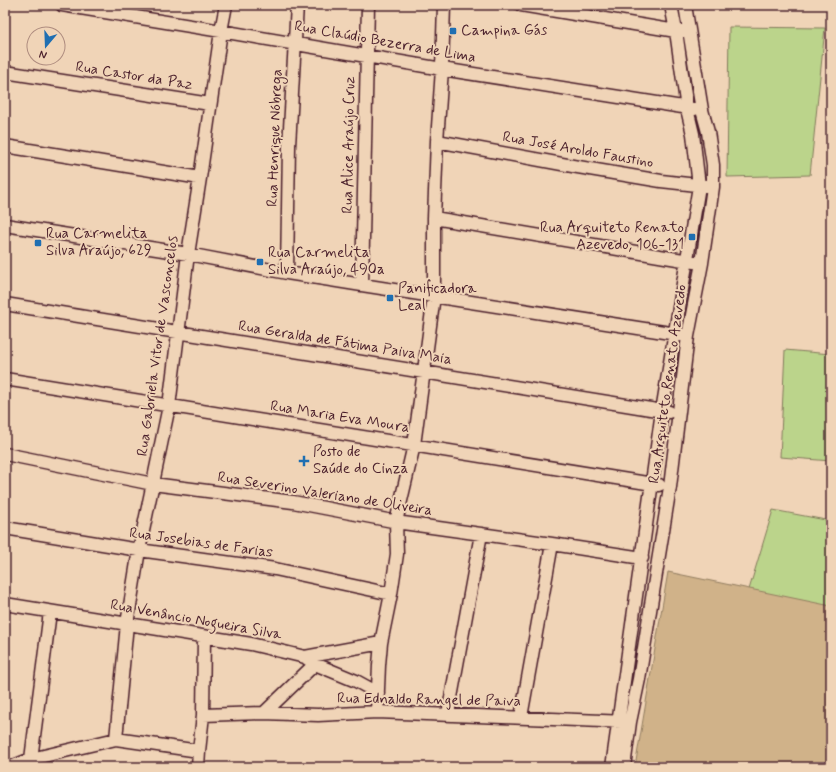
<svg xmlns="http://www.w3.org/2000/svg" width="836" height="772" viewBox="0 0 836 772" font-family="Mynerve,sans-serif">
<style>
.green{fill:#bbd48b;stroke:#827a5b}
.building{fill:#d0b289;stroke:#927d60}
.lines{fill:none;stroke-linecap:round;stroke-linejoin:round}
.minor-casing{stroke:#4a1f2b;stroke-width:15}
.minor{stroke:#f0d4b7;stroke-width:12}
.poi-dot{fill:#1f6fb2;stroke:#f0d4b7;stroke-width:1.5}
.labels{text-anchor:middle;dominant-baseline:central;stroke-width:4;stroke-linejoin:round;paint-order:stroke}
.poi-label{font-size:15px;fill:#4a1f2b;stroke:#f0d4b7;text-anchor:start}
.street-label{font-size:15px;fill:#4a1f2b;stroke:#f0d4b7}
</style>
<rect width="100%" height="100%" fill="#f0d4b7"/>
<filter id="ink" filterUnits="userSpaceOnUse"><feTurbulence type="fractalNoise" baseFrequency=".025" numOctaves="2"/><feDisplacementMap in="SourceGraphic" scale="8" xChannelSelector="R" yChannelSelector="G"/><feConvolveMatrix kernelMatrix="1 2 1 2 8 2 1 2 1" color-interpolation-filters="sRGB"/></filter>
<g filter="url(#ink)">
<!-- green -->
<path class="green" d="M 729,27 L 825,28 L 810,175 L 727,177 Z
M 785,350 L 831,354 L 831,461 L 780,457 Z
M 773,510 L 831,521 L 831,608 L 748,593 Z"/>
<!-- building -->
<path class="building" d="M 668,572 L 831,606 L 831,767 L 635,767 Z"/>
<g class="lines">
<!-- minor casing -->
<g class="minor-casing">
<path id="minor" d="M 62,5 L 221,31 L 442,69 L 695,109
M 521,5 L 676,31 L 683,31
M 5,72 L 210,104
M 437,141 L 578,167 L 661,181 L 706,186
M 5,146 L 200,178
M 434,218 L 695,262
M 5,225 L 188,254 L 287,273 L 362,285 L 683,335
M 287,273 L 289,146 L 297,5
M 362,285 L 368,5
M 5,304 L 669,412
M 5,379 L 659,485
M 5,454 L 153,484 L 293,502 L 403,523 L 552,544 L 642,558
M 5,528 L 139,550 L 275,569 L 391,594
M 5,604 L 251,644 L 305,657 L 381,643
M 305,657 L 315,664 L 356,681 L 378,693
M 377,712 L 379,665 L 381,643 L 391,594 L 397,554 L 396,522 L 414,445 L 434,296 L 434,218 L 437,141 L 442,69 L 444,5
M 264,713 L 315,664
M 448,714 L 481,534
M 203,715 L 264,713 L 318,715 L 377,712 L 627,722
M 521,717 L 552,544
M 116,739 L 127,624 L 139,550 L 169,406 L 188,254 L 200,178 L 221,31 L 226,5
M 31,759 L 50,612
M 11,767 L 31,759 L 116,739 L 199,751
M 198,767 L 199,751 L 203,715 L 204,637
M 612,767 L 662,411 L 699,186 L 693,134 L 687,109 L 676,31 L 671,5
M 624,767 L 630,722 L 639,679 L 670,487 L 688,336 L 702,263 L 713,187 L 713,165 L 708,132 L 702,110 L 685,5"/>
</g>
<!-- minor -->
<use href="#minor" class="minor"/>
</g>
</g>
<!-- markers -->
<g class="poi-dot">
<rect x="449" y="27" width="8" height="8" rx="2"/>
<rect x="688" y="233" width="8" height="8" rx="2"/>
<rect x="34" y="239" width="8" height="8" rx="2"/>
<rect x="256" y="258" width="8" height="8" rx="2"/>
<rect x="386" y="294" width="8" height="8" rx="2"/>
<path d="M302 455h4v4h4v4h-4v4h-4v-4h-4v-4h4z"/>
</g>
<g class="labels">
<!-- poi labels -->
<g class="poi-label">
<text x="461" y="31">Campina Gás</text>
<text x="684" y="228" text-anchor="end">Rua Arquiteto Renato<tspan x="684" dy="17">Azevedo, 106-131</tspan></text>
<text x="46" y="234">Rua Carmelita<tspan x="46" dy="17">Silva Araújo, 629</tspan></text>
<text x="268" y="253">Rua Carmelita<tspan x="268" dy="17">Silva Araújo, 490a</tspan></text>
<text x="398" y="289">Panificadora<tspan x="398" dy="17">Leal</tspan></text>
<text x="313" y="452">Posto de<tspan x="313" dy="17">Saúde do Cinza</tspan></text>
</g>
<!-- street labels -->
<g class="street-label">
<text transform="translate(385 42) rotate(10)">Rua Claúdio Bezerra de Lima</text>
<text transform="translate(134 76) rotate(9)">Rua Castor da Paz</text>
<text transform="translate(275 138) rotate(-88)">Rua Henrique Nóbrega</text>
<text transform="translate(349 145) rotate(-89)">Rua Alice Araújo Cruz</text>
<text transform="translate(578 150) rotate(10)">Rua José Aroldo Faustino</text>
<text transform="translate(345 343) rotate(9)">Rua Geralda de Fátima Paiva Maia</text>
<text transform="translate(158 346) rotate(-82)">Rua Gabriela Vitor de Vasconcelos</text>
<text transform="translate(668 384) rotate(-82)">Rua Arquiteto Renato Azevedo</text>
<text transform="translate(340 417) rotate(9)">Rua Maria Eva Moura</text>
<text transform="translate(325 494) rotate(9)">Rua Severino Valeriano de Oliveira</text>
<text transform="translate(201 543) rotate(8)">Rua Josebias de Farias</text>
<text transform="translate(196 620) rotate(10)">Rua Venâncio Nogueira Silva</text>
<text transform="translate(429 700) rotate(1)">Rua Ednaldo Rangel de Paiva</text>
</g>
</g>
<!-- margin -->
<rect width="836" height="772" fill="none" stroke="#f0d4b7" stroke-width="20"/>
<rect x="10" y="10" width="816" height="752" fill="none" stroke="#4a1f2b" stroke-width="1.5" filter="url(#ink)"/>
<!-- north arrow -->
<g transform="translate(46 46) rotate(199)"><circle r="19" fill="#f0d4b7" stroke="#ae8c7f"/>
<path d="M0-3L7 15L0 10L-7 15Z" fill="#1f6fb2"/>
<text y="-6" font-size="11" font-weight="bold" text-anchor="middle" fill="#4a1f2b">N</text>
</g>
</svg>
